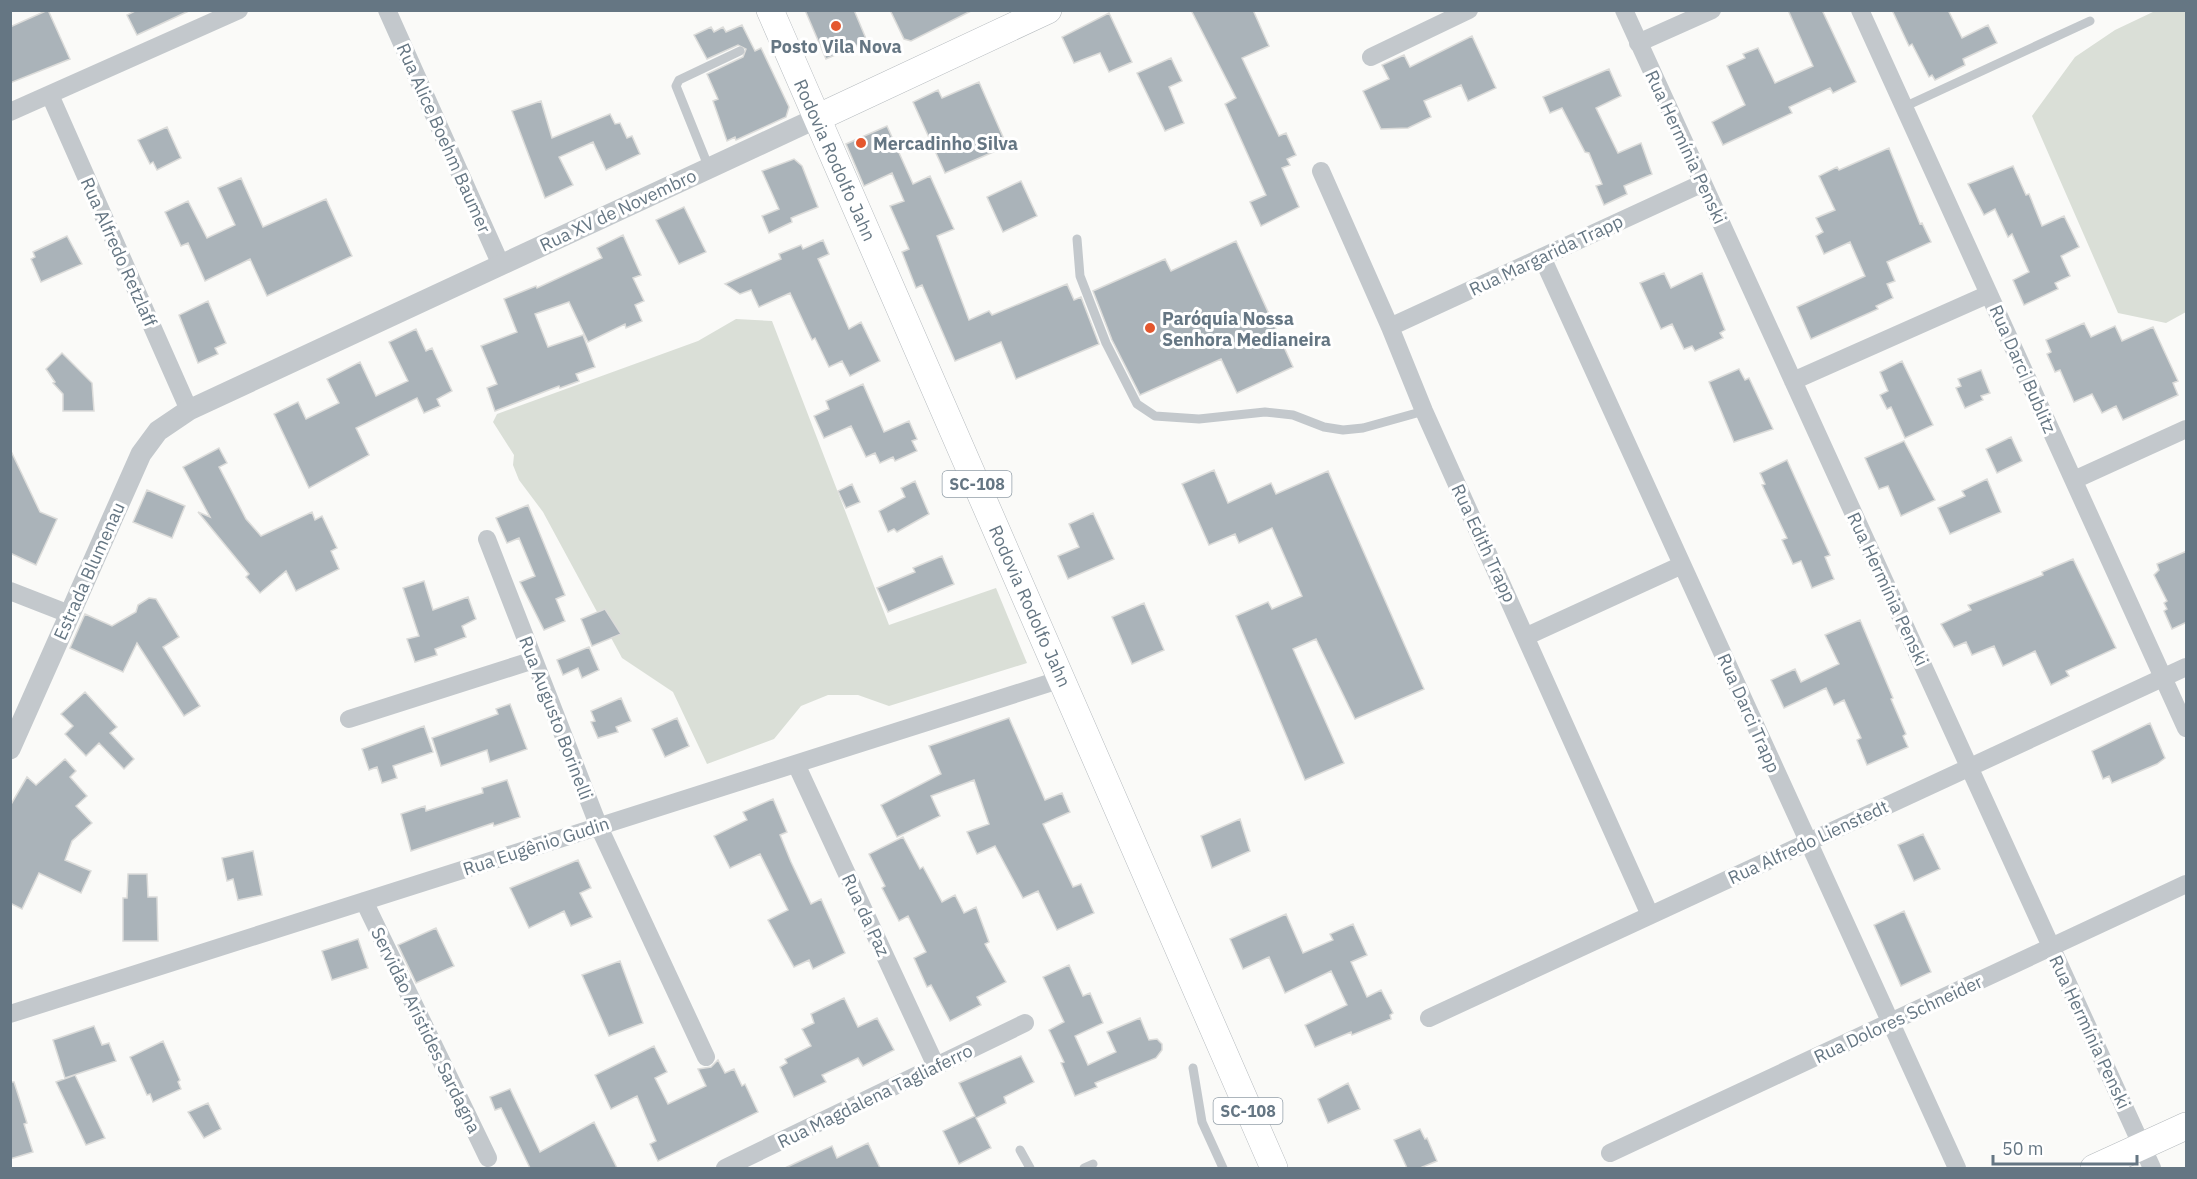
<svg xmlns="http://www.w3.org/2000/svg" width="2197" height="1179" viewBox="0 0 2197 1179" font-family="'IBM Plex Sans',sans-serif">
<style>
.green{fill:#dadfd7}
.building{fill:#aab3b9;stroke:#dcdcda;stroke-width:1.5}
.lines{fill:none;stroke-linecap:round;stroke-linejoin:round}
.primary-casing{stroke:#b5babe;stroke-width:28}
.service{stroke:#c3c8cc;stroke-width:9}
.minor{stroke:#c3c8cc;stroke-width:18}
.tertiary{stroke:#c3c8cc;stroke-width:21}
.primary{stroke:#fff;stroke-width:27}
.poi-dot{fill:#e4572e;stroke:#fff;stroke-width:2}
.labels{text-anchor:middle;dominant-baseline:central;stroke-width:6;stroke-linejoin:round;paint-order:stroke}
.shield{fill:#fff;stroke:#939fa8;stroke-width:1.5}
.shield-label{font-size:16px;font-weight:bold;fill:#657683}
.poi-label{font-size:18px;font-weight:bold;fill:#657683;stroke:#fff;text-anchor:start}
.street-label{font-size:18px;fill:#657683;stroke:#fff}
</style>
<rect width="100%" height="100%" fill="#fafaf8"/>
<!-- green -->
<path class="green" d="M 2155,11 L 2186,11 L 2186,312 L 2166,323 L 2118,313 L 2032,116 L 2075,57 L 2115,30 Z
M 736,319 L 772,321 L 889,625 L 996,588 L 1027,663 L 889,706 L 858,695 L 828,695 L 801,706 L 774,739 L 707,764 L 673,692 L 622,658 L 543,512 L 519,480 L 513,465 L 514,455 L 493,422 L 497,414 L 698,341 Z"/>
<!-- building -->
<path class="building" d="M 48,10 L 70,59 L 10,83 L 10,27 Z
M 137,10 L 191,10 L 137,35 L 127,15 Z
M 805,10 L 854,10 L 867,41 L 826,59 Z
M 890,10 L 973,10 L 911,41 L 904,39 Z
M 1191,10 L 1253,10 L 1269,46 L 1242,58 L 1279,136 L 1286,133 L 1296,155 L 1287,159 L 1290,165 L 1282,168 L 1299,207 L 1261,226 L 1250,202 L 1266,195 L 1225,104 L 1236,98 Z
M 1788,10 L 1822,10 L 1856,82 L 1833,93 L 1830,88 L 1789,107 L 1792,113 L 1723,145 L 1712,122 L 1745,105 L 1727,66 L 1745,58 L 1743,54 L 1758,48 L 1775,83 L 1813,66 Z
M 1892,10 L 1948,10 L 1962,38 L 1988,25 L 1997,43 L 1963,59 L 1965,65 L 1935,80 L 1932,75 L 1929,77 L 1912,44 L 1909,46 Z
M 1109,13 L 1132,62 L 1109,72 L 1100,53 L 1074,63 L 1062,37 Z
M 742,25 L 755,51 L 761,48 L 789,107 L 786,117 L 736,140 L 735,137 L 727,141 L 713,101 L 718,99 L 707,74 L 743,57 L 746,49 L 738,45 L 707,59 L 694,35 L 711,27 L 714,32 L 723,27 L 726,32 Z
M 1472,36 L 1496,88 L 1468,101 L 1461,85 L 1424,101 L 1431,117 L 1408,128 L 1381,129 L 1363,91 L 1389,79 L 1382,65 L 1404,55 L 1410,67 Z
M 1171,58 L 1182,81 L 1169,87 L 1184,123 L 1165,131 L 1137,73 Z
M 1609,69 L 1621,96 L 1596,108 L 1618,153 L 1641,143 L 1652,174 L 1624,186 L 1627,194 L 1604,205 L 1596,186 L 1602,184 L 1589,153 L 1585,152 L 1562,108 L 1550,113 L 1543,97 Z
M 979,82 L 1007,146 L 945,173 L 913,102 L 938,90 L 942,98 Z
M 541,101 L 552,138 L 610,114 L 615,124 L 620,123 L 627,138 L 632,136 L 640,154 L 606,170 L 593,142 L 559,157 L 573,185 L 545,198 L 512,111 Z
M 887,126 L 913,184 L 930,176 L 954,229 L 937,236 L 969,320 L 989,311 L 992,315 L 1067,284 L 1074,300 L 1081,297 L 1099,344 L 1016,379 L 1001,342 L 955,361 L 922,285 L 916,288 L 902,252 L 909,249 L 890,206 L 904,201 L 892,173 L 864,186 L 846,144 Z
M 167,127 L 181,158 L 157,170 L 153,162 L 150,164 L 138,140 Z
M 1889,148 L 1920,224 L 1922,223 L 1931,242 L 1887,262 L 1895,281 L 1887,284 L 1893,298 L 1876,306 L 1878,309 L 1811,339 L 1797,307 L 1865,276 L 1850,242 L 1824,254 L 1816,236 L 1823,232 L 1816,218 L 1835,210 L 1819,176 L 1837,167 L 1839,170 Z
M 794,159 L 802,166 L 818,207 L 791,218 L 792,222 L 769,233 L 762,216 L 779,209 L 762,171 Z
M 2013,166 L 2026,195 L 2029,194 L 2042,226 L 2064,216 L 2079,247 L 2061,256 L 2070,276 L 2055,283 L 2058,289 L 2024,305 L 2013,280 L 2029,272 L 2012,234 L 2008,237 L 1995,209 L 1984,215 L 1968,184 Z
M 241,178 L 263,227 L 326,199 L 352,256 L 267,296 L 250,259 L 205,281 L 188,243 L 181,246 L 165,212 L 188,201 L 207,238 L 235,225 L 218,188 Z
M 1021,181 L 1037,216 L 1003,232 L 987,197 Z
M 684,207 L 706,252 L 679,264 L 656,220 Z
M 623,235 L 641,275 L 633,278 L 644,301 L 635,305 L 642,321 L 626,328 L 625,324 L 588,342 L 569,302 L 535,314 L 548,347 L 583,335 L 595,367 L 576,374 L 579,381 L 560,388 L 559,386 L 495,411 L 487,388 L 497,384 L 481,346 L 517,332 L 504,299 L 536,286 L 537,288 L 602,258 L 597,248 Z
M 67,236 L 82,264 L 41,282 L 31,259 L 35,257 L 33,252 Z
M 823,240 L 829,254 L 818,259 L 849,329 L 861,322 L 880,361 L 850,376 L 842,361 L 829,367 L 815,338 L 812,340 L 790,293 L 759,307 L 751,290 L 740,294 L 725,284 L 781,259 L 779,254 L 801,245 L 803,249 Z
M 1236,241 L 1293,367 L 1237,393 L 1221,359 L 1140,395 L 1112,340 L 1093,291 L 1165,259 L 1171,271 Z
M 1664,273 L 1671,288 L 1702,273 L 1725,330 L 1720,333 L 1723,338 L 1695,351 L 1692,346 L 1684,349 L 1672,324 L 1661,329 L 1640,283 Z
M 208,301 L 226,343 L 215,348 L 218,354 L 198,363 L 179,315 Z
M 2084,323 L 2091,337 L 2115,326 L 2122,341 L 2153,327 L 2178,381 L 2173,383 L 2178,395 L 2123,420 L 2116,406 L 2102,413 L 2092,394 L 2074,402 L 2060,370 L 2055,372 L 2047,354 L 2051,352 L 2046,340 Z
M 416,329 L 426,351 L 432,348 L 452,391 L 437,399 L 440,406 L 424,413 L 417,398 L 356,428 L 369,455 L 309,488 L 274,414 L 298,402 L 306,419 L 339,403 L 327,379 L 360,362 L 376,396 L 408,381 L 389,342 Z
M 62,353 L 92,383 L 94,411 L 63,411 L 63,394 L 53,383 L 55,382 L 46,369 Z
M 1902,361 L 1933,425 L 1905,438 L 1891,407 L 1887,409 L 1880,395 L 1888,391 L 1880,372 Z
M 1739,369 L 1745,380 L 1749,378 L 1773,429 L 1734,442 L 1709,382 Z
M 1981,370 L 1990,393 L 1981,396 L 1983,400 L 1965,408 L 1956,388 L 1961,386 L 1958,379 Z
M 863,384 L 884,432 L 909,421 L 917,439 L 912,441 L 917,451 L 895,461 L 893,457 L 880,463 L 875,453 L 866,457 L 851,426 L 824,438 L 814,416 L 829,409 L 826,401 Z
M 2011,437 L 2022,461 L 1997,473 L 1986,449 Z
M 1904,441 L 1935,500 L 1901,516 L 1888,486 L 1879,489 L 1865,458 Z
M 219,448 L 227,463 L 219,467 L 246,519 L 261,536 L 312,512 L 315,520 L 322,516 L 337,548 L 331,551 L 339,569 L 296,591 L 286,571 L 260,593 L 246,577 L 249,574 L 198,512 L 210,517 L 183,467 Z
M 10,449 L 40,512 L 57,519 L 36,565 L 10,553 Z
M 1787,460 L 1830,555 L 1825,557 L 1834,579 L 1812,588 L 1801,561 L 1793,564 L 1782,540 L 1787,538 L 1762,485 L 1765,484 L 1760,473 Z
M 1214,470 L 1228,503 L 1271,483 L 1276,494 L 1328,471 L 1424,689 L 1355,719 L 1316,639 L 1293,649 L 1344,763 L 1305,780 L 1236,616 L 1268,602 L 1272,609 L 1302,596 L 1272,528 L 1239,543 L 1235,534 L 1209,545 L 1182,484 Z
M 1987,479 L 2001,512 L 1950,534 L 1938,508 L 1965,496 L 1962,491 Z
M 915,481 L 929,514 L 897,532 L 894,529 L 888,532 L 879,511 L 905,497 L 901,488 Z
M 852,484 L 860,502 L 846,508 L 838,491 Z
M 147,490 L 185,506 L 172,538 L 133,522 Z
M 528,505 L 565,595 L 556,599 L 565,621 L 544,630 L 520,582 L 535,576 L 519,538 L 507,543 L 496,518 Z
M 1093,513 L 1114,559 L 1068,579 L 1058,556 L 1079,547 L 1069,524 Z
M 2187,551 L 2187,622 L 2172,629 L 2164,611 L 2167,609 L 2164,603 L 2167,601 L 2154,575 L 2159,570 L 2157,564 Z
M 942,556 L 954,584 L 888,612 L 877,588 L 915,572 L 913,568 Z
M 2073,559 L 2116,648 L 2066,671 L 2069,676 L 2051,685 L 2035,651 L 2003,666 L 1994,646 L 1972,655 L 1966,642 L 1954,647 L 1941,624 L 1971,610 L 1968,605 L 2043,575 L 2042,572 Z
M 424,581 L 433,610 L 468,597 L 476,619 L 462,626 L 466,637 L 435,649 L 437,655 L 415,662 L 407,639 L 419,636 L 403,588 Z
M 149,598 L 156,599 L 179,637 L 163,647 L 200,706 L 184,716 L 137,643 L 123,672 L 70,648 L 85,614 L 112,626 L 136,612 L 138,605 Z
M 1144,603 L 1164,650 L 1132,664 L 1112,617 Z
M 605,609 L 621,634 L 592,646 L 581,619 Z
M 1860,620 L 1893,698 L 1891,699 L 1906,734 L 1903,736 L 1908,747 L 1867,765 L 1857,740 L 1861,738 L 1844,700 L 1834,705 L 1826,688 L 1784,708 L 1771,680 L 1795,669 L 1801,682 L 1839,664 L 1825,635 Z
M 589,647 L 599,670 L 582,678 L 578,668 L 563,675 L 557,660 Z
M 85,692 L 117,727 L 110,733 L 134,759 L 124,769 L 99,743 L 86,756 L 65,734 L 73,726 L 61,714 Z
M 621,698 L 631,721 L 616,727 L 618,732 L 598,738 L 591,722 L 595,721 L 591,711 Z
M 510,704 L 527,749 L 490,762 L 487,750 L 441,766 L 432,738 L 498,714 L 496,709 Z
M 677,718 L 689,746 L 665,757 L 652,729 Z
M 1009,718 L 1045,800 L 1062,793 L 1070,812 L 1043,824 L 1073,887 L 1081,884 L 1094,913 L 1057,930 L 1038,891 L 1023,898 L 995,846 L 977,854 L 967,832 L 989,824 L 974,780 L 931,796 L 940,816 L 897,837 L 881,805 L 941,774 L 929,746 Z
M 2150,723 L 2165,758 L 2157,764 L 2112,783 L 2109,776 L 2103,779 L 2092,751 Z
M 424,726 L 433,752 L 393,766 L 397,778 L 382,783 L 377,767 L 369,770 L 362,749 Z
M 65,759 L 76,771 L 70,777 L 87,796 L 76,806 L 92,823 L 72,841 L 65,860 L 91,871 L 81,893 L 39,873 L 22,909 L 10,903 L 10,806 L 27,777 L 36,785 Z
M 507,780 L 520,817 L 494,826 L 493,823 L 411,851 L 401,814 L 425,806 L 426,811 L 451,803 L 483,793 L 482,788 Z
M 773,799 L 787,832 L 780,835 L 791,862 L 811,904 L 821,899 L 845,953 L 813,969 L 809,960 L 794,967 L 768,920 L 788,910 L 760,854 L 730,868 L 714,836 L 747,820 L 743,812 Z
M 1240,819 L 1250,851 L 1212,868 L 1201,836 Z
M 1923,834 L 1940,869 L 1914,881 L 1898,845 Z
M 903,837 L 920,869 L 923,867 L 942,902 L 955,895 L 964,913 L 976,907 L 989,942 L 985,944 L 1006,982 L 977,997 L 981,1005 L 950,1021 L 931,985 L 927,987 L 914,958 L 926,952 L 908,916 L 899,921 L 882,888 L 885,886 L 869,854 Z
M 253,851 L 262,895 L 238,900 L 233,879 L 227,881 L 222,858 Z
M 578,860 L 591,888 L 580,893 L 592,917 L 571,926 L 564,911 L 529,928 L 510,888 Z
M 128,874 L 147,874 L 148,897 L 157,897 L 158,941 L 123,941 L 123,898 L 127,898 Z
M 1904,911 L 1931,972 L 1901,986 L 1874,925 Z
M 1286,914 L 1303,953 L 1333,940 L 1330,934 L 1353,924 L 1367,955 L 1351,962 L 1367,997 L 1381,990 L 1393,1013 L 1390,1015 L 1391,1019 L 1352,1035 L 1351,1032 L 1315,1047 L 1305,1025 L 1347,1005 L 1331,971 L 1285,993 L 1269,957 L 1243,969 L 1230,939 Z
M 436,928 L 454,966 L 416,983 L 398,945 Z
M 358,939 L 368,968 L 332,980 L 322,951 Z
M 620,961 L 643,1023 L 609,1036 L 582,975 Z
M 1069,965 L 1083,996 L 1090,993 L 1103,1023 L 1075,1036 L 1088,1065 L 1116,1052 L 1107,1032 L 1140,1018 L 1149,1040 L 1157,1039 L 1162,1044 L 1162,1050 L 1156,1058 L 1095,1083 L 1097,1087 L 1075,1096 L 1061,1063 L 1064,1062 L 1049,1030 L 1064,1022 L 1043,977 Z
M 844,998 L 858,1027 L 877,1018 L 894,1050 L 863,1066 L 858,1058 L 822,1075 L 826,1082 L 794,1097 L 780,1067 L 787,1063 L 785,1059 L 811,1046 L 802,1029 L 814,1023 L 811,1014 Z
M 94,1026 L 102,1045 L 109,1043 L 116,1061 L 65,1078 L 53,1040 Z
M 163,1041 L 180,1080 L 178,1082 L 181,1089 L 153,1102 L 150,1094 L 147,1095 L 130,1057 Z
M 654,1046 L 667,1072 L 655,1078 L 668,1104 L 706,1086 L 698,1069 L 711,1067 L 718,1060 L 725,1073 L 734,1069 L 742,1086 L 745,1084 L 758,1112 L 658,1161 L 650,1144 L 656,1141 L 637,1096 L 611,1109 L 595,1075 Z
M 1021,1056 L 1034,1082 L 1004,1097 L 1006,1103 L 976,1118 L 991,1148 L 959,1164 L 943,1131 L 975,1116 L 959,1083 Z
M 75,1075 L 105,1138 L 86,1145 L 56,1082 Z
M 10,1082 L 14,1082 L 27,1123 L 24,1124 L 33,1152 L 10,1159 Z
M 1348,1083 L 1360,1109 L 1328,1123 L 1318,1099 Z
M 510,1089 L 540,1152 L 594,1122 L 617,1168 L 530,1168 L 501,1108 L 495,1110 L 490,1097 Z
M 208,1103 L 221,1129 L 204,1138 L 188,1112 Z
M 1420,1129 L 1425,1139 L 1427,1138 L 1437,1161 L 1420,1168 L 1407,1168 L 1394,1140 Z
M 868,1143 L 880,1168 L 785,1168 L 832,1146 L 837,1158 Z"/>
<g class="lines">
<!-- primary casing -->
<g class="primary-casing">
<path id="primary" d="M 770,10 L 1274,1168
M 817,118 L 1048,10
M 2094,1168 L 2186,1126"/>
</g>
<!-- service -->
<path class="service" d="M 1904,107 L 2090,21
M 709,168 L 676,86 L 679,80 L 740,51
M 1077,239 L 1080,276 L 1106,343 L 1137,404 L 1155,416 L 1199,419 L 1265,412 L 1293,415 L 1324,427 L 1343,430 L 1363,428 L 1424,411
M 1193,1068 L 1202,1122 L 1223,1168
M 1020,1150 L 1030,1168
M 1084,1168 L 1093,1164"/>
<!-- minor -->
<path class="minor" d="M 387,10 L 501,265
M 1624,10 L 2152,1168
M 1860,10 L 2186,728
M 1638,43 L 1712,10
M 1371,57 L 1469,10
M 50,95 L 189,410
M 10,112 L 239,10
M 1321,171 L 1390,327 L 1424,411 L 1650,915
M 1542,257 L 1957,1168
M 1390,327 L 1703,183
M 1793,381 L 1989,294
M 2074,480 L 2186,429
M 487,539 L 599,827 L 706,1057
M 10,591 L 69,614
M 1527,636 L 1682,565
M 349,719 L 534,660
M 796,764 L 936,1066
M 364,901 L 488,1158
M 10,1014 L 1062,679
M 1429,1018 L 2186,667
M 1610,1153 L 2186,884
M 725,1168 L 1025,1023"/>
<!-- tertiary -->
<path class="tertiary" d="M 10,749 L 141,454 L 158,431 L 189,410 L 817,118"/>
<!-- primary -->
<use href="#primary" class="primary"/>
</g>
<!-- markers -->
<g class="poi-dot">
<circle cx="836" cy="26" r="6"/>
<circle cx="861" cy="143" r="6"/>
<circle cx="1150" cy="328" r="6"/>
</g>
<g class="labels">
<!-- shield labels -->
<g class="shield">
<rect x="942.5" y="471" width="69" height="26" rx="4.5"/>
<rect x="1213.5" y="1098" width="69" height="26" rx="4.5"/>
</g>
<g class="shield-label">
<text x="977" y="484">SC-108</text>
<text x="1248" y="1111">SC-108</text>
</g>
<!-- poi labels -->
<g class="poi-label">
<text x="836" y="46" text-anchor="middle">Posto Vila Nova</text>
<text x="873" y="143">Mercadinho Silva</text>
<text x="1162" y="318">Paróquia Nossa<tspan x="1162" dy="21">Senhora Medianeira</tspan></text>
</g>
<!-- street labels -->
<g class="street-label">
<text transform="translate(444 138) rotate(66)">Rua Alice Boehm Baumer</text>
<text transform="translate(1686 147) rotate(65)">Rua Hermínia Penski</text>
<text transform="translate(835 160) rotate(66)">Rodovia Rodolfo Jahn</text>
<text transform="translate(618 210) rotate(-25)">Rua XV de Novembro</text>
<text transform="translate(119 252) rotate(66)">Rua Alfredo Retzlaff</text>
<text transform="translate(1546 255) rotate(-25)">Rua Margarida Trapp</text>
<text transform="translate(2023 369) rotate(66)">Rua Darci Bublitz</text>
<text transform="translate(1484 543) rotate(65)">Rua Edith Trapp</text>
<text transform="translate(89 571) rotate(-66)">Estrada Blumenau</text>
<text transform="translate(1888 589) rotate(65)">Rua Hermínia Penski</text>
<text transform="translate(1030 606) rotate(66)">Rodovia Rodolfo Jahn</text>
<text transform="translate(1749 713) rotate(66)">Rua Darci Trapp</text>
<text transform="translate(556 718) rotate(69)">Rua Augusto Borinelli</text>
<text transform="translate(1808 842) rotate(-25)">Rua Alfredo Lienstedt</text>
<text transform="translate(536 846) rotate(-18)">Rua Eugênio Gudin</text>
<text transform="translate(866 915) rotate(65)">Rua da Paz</text>
<text transform="translate(1898 1019) rotate(-25)">Rua Dolores Schneider</text>
<text transform="translate(426 1030) rotate(64)">Servidão Aristides Sardagna</text>
<text transform="translate(2090 1032) rotate(65)">Rua Hermínia Penski</text>
<text transform="translate(875 1096) rotate(-26)">Rua Magdalena Tagliaferro</text>
</g>
</g>
<!-- border -->
<rect width="2197" height="1179" fill="none" stroke="#657683" stroke-width="24"/>
<!-- scale -->
<path d="M1993 1155v9h144v-9" fill="none" stroke="#657683" stroke-width="3"/>
<text x="2002" y="1155" font-size="18" fill="#657683" stroke="#ffffff" stroke-width="4.5" paint-order="stroke">50 m</text>
</svg>
